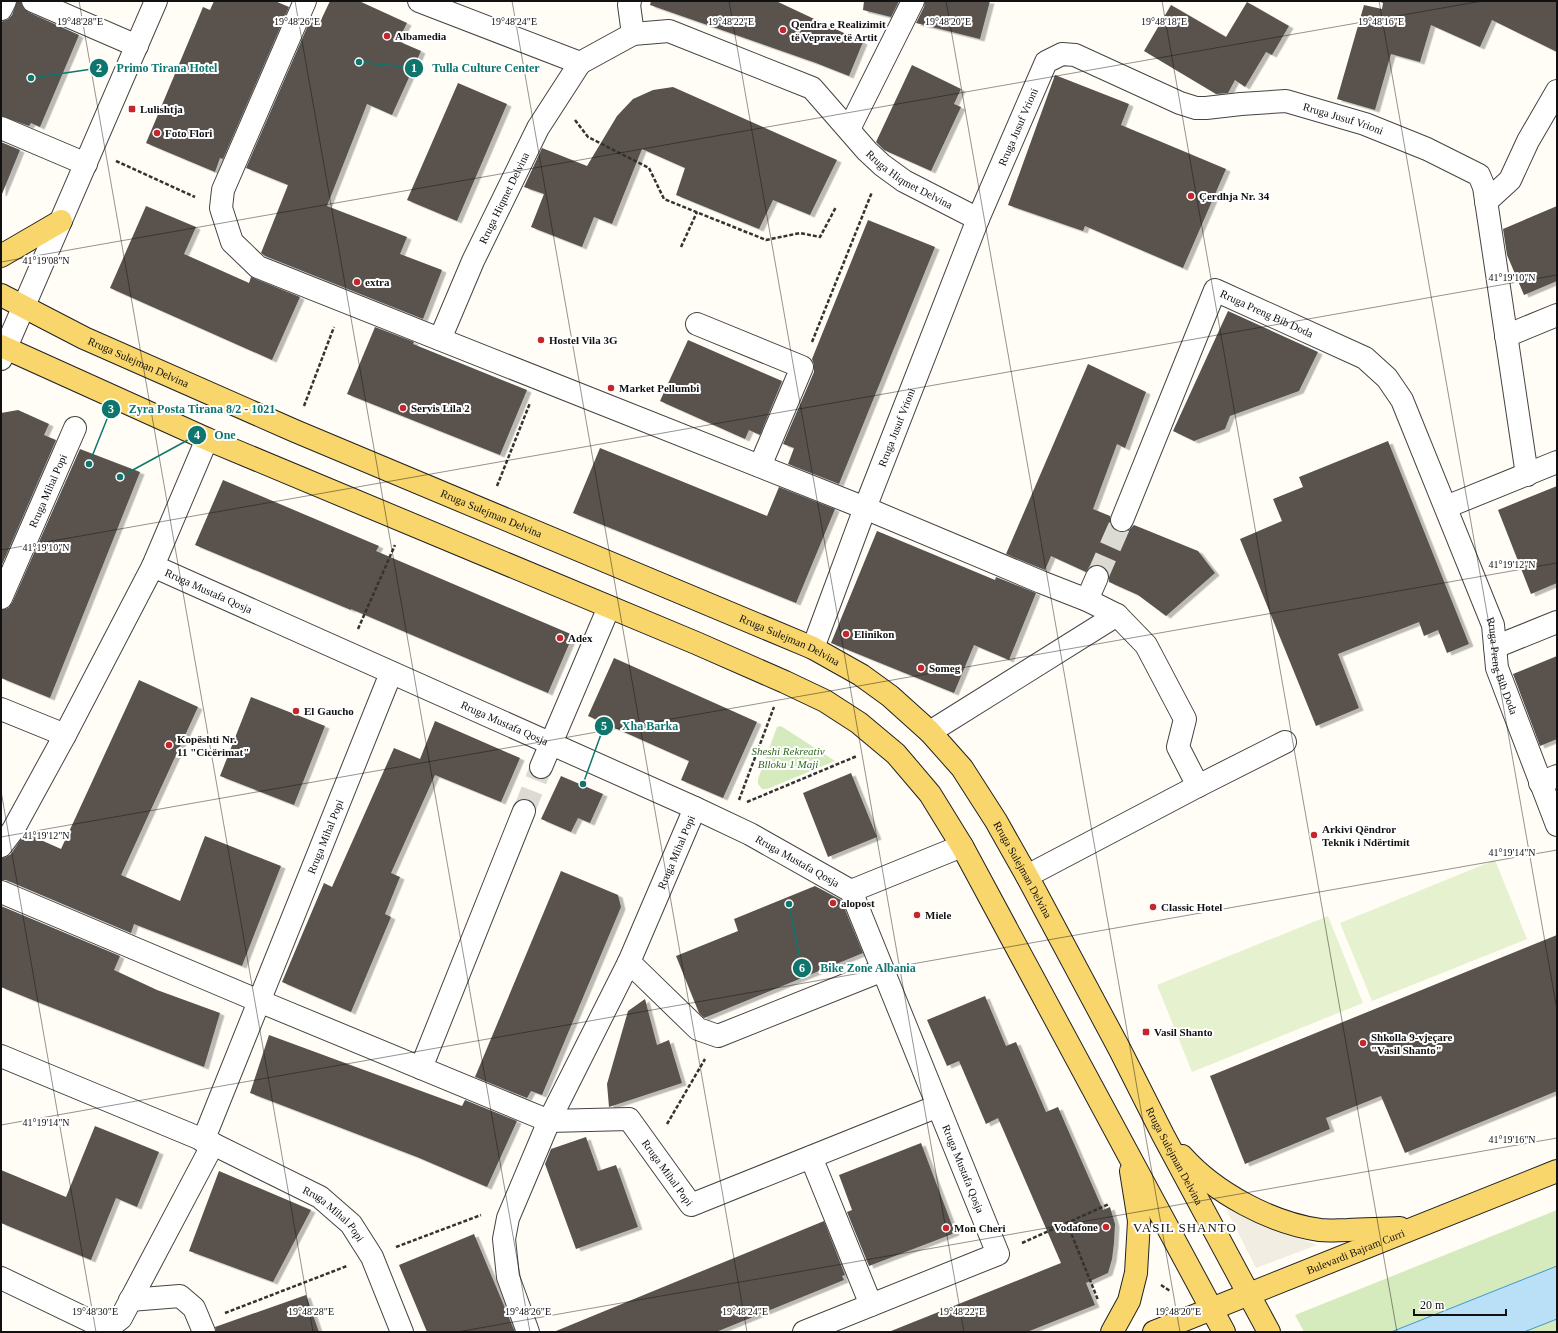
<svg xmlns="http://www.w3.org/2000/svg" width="1558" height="1333" viewBox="0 0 1558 1333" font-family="Georgia,serif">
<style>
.green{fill:#d5ebbd}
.pitch{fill:#e6f2cf}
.plaza{fill:#f1ede2}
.water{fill:#b9e0f7;stroke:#3f96cf}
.building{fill:#5a524d;filter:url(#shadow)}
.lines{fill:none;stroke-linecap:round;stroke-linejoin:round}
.minor-tunnel{stroke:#dbdad3;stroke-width:22;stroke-dasharray:22 11;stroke-linecap:butt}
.minor-casing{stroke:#444;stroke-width:24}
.major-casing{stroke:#222;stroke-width:24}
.path{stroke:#333;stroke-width:2.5;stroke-dasharray:4 2;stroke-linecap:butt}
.minor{stroke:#fff;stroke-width:22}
.major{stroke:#f9d66b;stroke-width:22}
.ticks{fill:none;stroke:#111;stroke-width:1;stroke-opacity:0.45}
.poi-dot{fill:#c4262e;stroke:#fff;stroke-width:1.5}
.labels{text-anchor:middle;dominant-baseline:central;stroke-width:4;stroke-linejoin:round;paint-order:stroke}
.poi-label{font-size:11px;font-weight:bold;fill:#111;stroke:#fff;text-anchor:start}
.street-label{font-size:11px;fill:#111;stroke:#fff}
.park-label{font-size:11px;font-style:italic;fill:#2f6b1f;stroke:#fff}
.quarter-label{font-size:13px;letter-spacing:1px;fill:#111;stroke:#fff}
.ticks-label{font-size:10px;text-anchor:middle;fill:#111;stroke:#fff;stroke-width:4;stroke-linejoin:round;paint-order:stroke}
.leader{fill:none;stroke:#0f766e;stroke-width:1.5}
.callout-dot{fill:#0f766e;stroke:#fff;stroke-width:1.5}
.mark-label{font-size:12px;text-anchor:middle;font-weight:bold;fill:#fff}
.callout-label{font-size:12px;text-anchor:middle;font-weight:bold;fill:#0f766e;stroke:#fff;stroke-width:4;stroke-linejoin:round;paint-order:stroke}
</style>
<defs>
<filter id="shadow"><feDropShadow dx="4.5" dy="2.5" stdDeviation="0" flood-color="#0004"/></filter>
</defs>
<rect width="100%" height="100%" fill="#fffdf5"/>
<!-- green -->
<path class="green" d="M 781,726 L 835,761 L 767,789 L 762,789 L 758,784 L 758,779 L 777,727 Z
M 1557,1210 L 1557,1266 L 1391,1332 L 1304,1332 L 1295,1315 Z
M 1557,1319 L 1557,1332 L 1524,1332 Z"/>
<!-- pitch -->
<path class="pitch" d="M 1495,860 L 1527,939 L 1372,1001 L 1340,923 Z
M 1328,916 L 1363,1003 L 1192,1072 L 1157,985 Z"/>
<!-- plaza -->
<path class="plaza" d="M 1226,1209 L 1263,1224 L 1317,1245 L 1256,1268 Z"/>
<!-- water -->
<path class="water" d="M 1557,1266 L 1557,1319 L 1524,1332 L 1391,1332 Z"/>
<!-- building -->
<path class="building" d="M 17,1 L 21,1 L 23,8 L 28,12 L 79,35 L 40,127 L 31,123 L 29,126 L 1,116 L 1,22 L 8,19 L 12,15 Z
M 214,1 L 275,1 L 289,7 L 223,159 L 220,158 L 215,172 L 146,143 L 203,7 L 210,10 Z
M 330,1 L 359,1 L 407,23 L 398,41 L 421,51 L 392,115 L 367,104 L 327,206 L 407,237 L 400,254 L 442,270 L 423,319 L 265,256 L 261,253 L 288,185 L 246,168 L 312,16 L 321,20 Z
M 651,1 L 776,1 L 863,42 L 849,76 L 816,63 L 650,5 Z
M 864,1 L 899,1 L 891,17 L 863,10 Z
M 925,1 L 990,1 L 980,39 L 916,23 L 924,7 Z
M 1378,1 L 1557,1 L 1557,52 L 1492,20 L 1480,47 L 1431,25 L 1420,62 L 1391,54 L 1375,110 L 1337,99 L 1364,5 L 1382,9 L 1383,3 Z
M 1247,2 L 1289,26 L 1272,55 L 1266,52 L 1245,87 L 1235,80 L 1228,93 L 1216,94 L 1144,51 L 1171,5 L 1226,37 Z
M 912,65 L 961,89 L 954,104 L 961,107 L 931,171 L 884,150 L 876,142 Z
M 1055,75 L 1129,104 L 1121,125 L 1226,169 L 1183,268 L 1085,226 L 1083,231 L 1008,205 Z
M 458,83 L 507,104 L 457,221 L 407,200 Z
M 673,87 L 837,160 L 810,215 L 773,200 L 759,229 L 676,195 L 685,168 L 642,149 L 612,224 L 594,217 L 582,247 L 531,227 L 544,194 L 524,187 L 542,148 L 587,166 L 617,116 L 633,99 L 653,90 Z
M 1,142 L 20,150 L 2,194 L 1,193 Z
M 146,206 L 196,227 L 184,254 L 249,283 L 251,277 L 300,297 L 272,360 L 110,288 Z
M 1557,206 L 1557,281 L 1524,295 L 1507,255 L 1503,229 Z
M 868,220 L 935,247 L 839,484 L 788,464 L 794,448 L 783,444 L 814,372 L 814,365 L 812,359 Z
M 1228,311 L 1318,352 L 1299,391 L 1230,416 L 1225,429 L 1194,441 L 1173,431 Z
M 375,327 L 414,342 L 413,344 L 527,390 L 500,455 L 347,394 Z
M 688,340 L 782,381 L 760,435 L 749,430 L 745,439 L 660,401 Z
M 1088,364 L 1146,392 L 1125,448 L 1117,444 L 1093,509 L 1110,516 L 1110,521 L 1112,527 L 1118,532 L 1123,532 L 1129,530 L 1134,525 L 1198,551 L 1215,573 L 1166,616 L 1138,595 L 1109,582 L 1109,576 L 1107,570 L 1102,565 L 1095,565 L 1089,567 L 1086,572 L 1051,556 L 1045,570 L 1006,554 Z
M 18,410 L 49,424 L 44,435 L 56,440 L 1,567 L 1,413 Z
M 1388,441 L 1469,644 L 1447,653 L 1438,630 L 1424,636 L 1419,622 L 1338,654 L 1359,708 L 1316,726 L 1240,539 L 1282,521 L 1273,499 L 1303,487 L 1299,477 Z
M 600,448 L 767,516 L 779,487 L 835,509 L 796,603 L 573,513 Z
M 80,449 L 140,472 L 50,698 L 1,678 L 1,610 L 8,608 L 12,603 Z
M 223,480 L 379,546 L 376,551 L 573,635 L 548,693 L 351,609 L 351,610 L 195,545 Z
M 1557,486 L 1557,583 L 1531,594 L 1498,510 Z
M 877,531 L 995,580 L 996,577 L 1036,593 L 1009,660 L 974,645 L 954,693 L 831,643 Z
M 1557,656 L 1557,739 L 1540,746 L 1513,674 Z
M 614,658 L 757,722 L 723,798 L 681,780 L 689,761 L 588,716 Z
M 139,680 L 198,707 L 121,875 L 180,901 L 205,836 L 281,866 L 242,966 L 134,924 L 131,933 L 6,880 L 1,880 L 1,858 L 6,857 L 11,854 L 25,833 L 61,849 Z
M 251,697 L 325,726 L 294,805 L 220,776 Z
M 435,721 L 520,758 L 501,802 L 435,775 L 391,873 L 400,877 L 385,914 L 391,917 L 351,1012 L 282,982 L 324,883 L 332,887 L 394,748 L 420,759 Z
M 851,773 L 877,837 L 828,857 L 803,793 Z
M 561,776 L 603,794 L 590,823 L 578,818 L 571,832 L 541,819 Z
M 561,871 L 618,895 L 621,907 L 542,1095 L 531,1091 L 527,1098 L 475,1077 Z
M 815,886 L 841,900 L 863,953 L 704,1018 L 699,1013 L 676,956 L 738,931 L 734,919 Z
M 1,906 L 120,956 L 114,970 L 157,990 L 220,1013 L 204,1067 L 35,1001 L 1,987 Z
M 1557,935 L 1557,1091 L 1405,1153 L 1381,1096 L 1326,1118 L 1330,1129 L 1245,1164 L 1210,1076 Z
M 985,996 L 1006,1046 L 1016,1042 L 1046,1112 L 1058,1107 L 1103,1210 L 1110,1207 L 1115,1224 L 1114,1243 L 1112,1259 L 1108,1273 L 1086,1283 L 1095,1305 L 1027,1332 L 891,1332 L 891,1331 L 1061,1263 L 998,1118 L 986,1124 L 959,1061 L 947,1066 L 927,1020 Z
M 645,999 L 657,1045 L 669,1040 L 682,1083 L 609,1107 L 607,1084 L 628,1011 Z
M 269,1035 L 462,1106 L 465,1100 L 517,1121 L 487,1187 L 417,1157 L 250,1093 Z
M 95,1126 L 159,1152 L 137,1207 L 116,1198 L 91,1260 L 1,1223 L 1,1170 L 66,1197 Z
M 586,1137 L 598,1171 L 616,1165 L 638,1227 L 576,1249 L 545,1164 L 551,1149 Z
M 921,1143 L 955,1233 L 869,1266 L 847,1212 L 852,1210 L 839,1175 Z
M 219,1171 L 311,1210 L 273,1282 L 189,1251 Z
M 824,1221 L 845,1275 L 842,1276 L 844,1280 L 716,1332 L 556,1332 L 556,1331 Z
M 474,1234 L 515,1332 L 427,1332 L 399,1265 Z
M 306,1295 L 319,1332 L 216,1332 L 215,1327 Z"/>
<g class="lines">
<!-- minor-tunnel -->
<path class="minor-tunnel" d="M 1097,577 L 1122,520
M 524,811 L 541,767"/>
<!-- minor casing -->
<g class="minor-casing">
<g id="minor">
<path d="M 33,1 L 137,46"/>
<path d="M 305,1 L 223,190 L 221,208 L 232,242 L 258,267 L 865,508 L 1041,582 L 1087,600 L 1117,615 L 1146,645 L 1185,719 L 1178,747 L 1198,786"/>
<path id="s1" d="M 419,1 L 580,63 L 633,34 L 669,31 L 812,88 L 867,151 L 882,165 L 904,181 L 978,219"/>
<path d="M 630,1 L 629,5 L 633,34"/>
<path d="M 1,9 L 5,1"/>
<path d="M 1,128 L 86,164"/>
<path d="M 849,129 L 913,1"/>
<path d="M 1486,202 L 1510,180 L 1528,141 L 1557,91"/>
<path d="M 697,324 L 802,367 L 760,466"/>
<path d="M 1506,336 L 1557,315"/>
<path id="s2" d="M 440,339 L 473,261 L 538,128 L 580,63"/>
<path d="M 1,359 L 156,1"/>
<path d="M 1446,507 L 1557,462"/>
<path id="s3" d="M 1122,520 L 1215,290 L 1365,358 L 1387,378 L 1402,400 L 1493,625 L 1497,668 L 1557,825"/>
<path id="s4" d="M 153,566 L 695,808 L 750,834 L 851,891 L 998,1254 L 804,1332"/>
<path id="s5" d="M 1,598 L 75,428"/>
<path d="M 1087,600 L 1097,577"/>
<path d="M 1495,647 L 1557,622"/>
<path id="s6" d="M 813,648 L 865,508 L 978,219 L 1046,62 L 1062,54 L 1075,55 L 1180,103 L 1196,108 L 1206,108 L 1241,104 L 1286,101 L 1365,124 L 1427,149 L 1479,175 L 1484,187 L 1527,475"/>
<path d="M 1,709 L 65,735"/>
<path d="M 930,732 L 1117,615"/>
<path d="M 541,767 L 609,607"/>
<path d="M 1540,783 L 1557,776"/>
<path d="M 1,846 L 13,830 L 65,735 L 153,566 L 207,439"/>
<path d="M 1027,876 L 1198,786 L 1285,742"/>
<path d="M 851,891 L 962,846"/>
<path id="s7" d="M 1,892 L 259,1001 L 549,1121 L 629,1119 L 691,1205 L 938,1106"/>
<path d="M 629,962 L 698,1029 L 718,1036 L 883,970"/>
<path id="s8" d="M 1,1056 L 213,1144 L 320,1197 L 351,1224 L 372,1257 L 402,1332"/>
<path d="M 421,1068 L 524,811"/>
<path id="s9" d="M 203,1141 L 391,673"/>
<path d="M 811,1157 L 871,1305"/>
<path d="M 1,1278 L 107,1329 L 121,1318 L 213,1144"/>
<path d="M 130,1300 L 180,1296 L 194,1308 L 204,1332"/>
<path id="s10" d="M 528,1332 L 508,1277 L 504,1239 L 508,1218 L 549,1121 L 629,962 L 695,808"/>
</g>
</g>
<!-- major casing -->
<g class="major-casing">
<g id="major">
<path d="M 1,256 L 61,221"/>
<path id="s11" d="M 1,295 L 84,338 L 295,431 L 813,648 L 861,675 L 890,696 L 930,732 L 962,768 L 996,821 L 1027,876 L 1120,1050 L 1163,1135 L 1269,1332"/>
<path d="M 1,346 L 207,439 L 696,643 L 785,682 L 825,701 L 859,723 L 896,754 L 930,794 L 962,846 L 1224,1332"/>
<path d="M 1182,1156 C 1215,1193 1271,1223 1320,1230 C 1329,1231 1339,1230 1348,1230 C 1365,1229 1382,1229 1400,1228"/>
<path d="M 1112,1332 L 1129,1301 L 1136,1273 L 1139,1221 L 1131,1171"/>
<path id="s12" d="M 1154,1332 L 1557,1171"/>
</g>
</g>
<!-- path -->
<path class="path" d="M 575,120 L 588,137 L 649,168 L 664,199 L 766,240 L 800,233 L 820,237 L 836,207
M 116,161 L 195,197
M 681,247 L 697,212
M 812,342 L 872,192
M 304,406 L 334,327
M 497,486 L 530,403
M 358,629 L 395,545
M 739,800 L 774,707
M 747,802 L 857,756
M 667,1124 L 705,1059
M 1067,1223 L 1098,1300
M 1022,1243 L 1109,1204
M 396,1247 L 481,1215
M 1161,1285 L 1170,1291
M 225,1313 L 347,1266"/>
<!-- minor -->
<use href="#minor" class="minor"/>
<!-- major -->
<use href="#major" class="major"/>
</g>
<!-- ticks -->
<path class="ticks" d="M 79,1 L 313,1332M 295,1 L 530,1332M 512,1 L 747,1332M 729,1 L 964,1332M 946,1 L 1180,1332M 1162,1 L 1397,1332M 1379,1 L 1557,1010M 1,262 L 1482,1M 1,550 L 1557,275M 1,791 L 96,1332M 1,837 L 1557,563M 1,1125 L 1557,850M 457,1332 L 1557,1138"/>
<!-- markers -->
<g class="poi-dot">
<circle cx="783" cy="30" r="4"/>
<circle cx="387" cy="36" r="4"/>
<rect x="128" y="105" width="8" height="8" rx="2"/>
<circle cx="157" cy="133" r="4"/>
<circle cx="1191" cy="196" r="4"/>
<circle cx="357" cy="282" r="4"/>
<circle cx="541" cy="340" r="4"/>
<circle cx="611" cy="388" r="4"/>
<circle cx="403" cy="408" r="4"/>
<circle cx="846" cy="634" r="4"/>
<circle cx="560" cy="638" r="4"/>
<circle cx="921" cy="668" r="4"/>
<circle cx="296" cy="711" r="4"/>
<circle cx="169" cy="745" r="4"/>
<circle cx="1314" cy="835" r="4"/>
<circle cx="833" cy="903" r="4"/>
<circle cx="1153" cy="907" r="4"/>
<circle cx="917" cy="915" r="4"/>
<rect x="1142" y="1028" width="8" height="8" rx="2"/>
<circle cx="1363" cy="1043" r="4"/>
<circle cx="1106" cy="1227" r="4"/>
<circle cx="946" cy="1228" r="4"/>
</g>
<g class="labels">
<!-- poi labels -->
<g class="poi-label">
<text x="791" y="24">Qendra e Realizimit<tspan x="791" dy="13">të Veprave të Artit</tspan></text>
<text x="395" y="36">Albamedia</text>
<text x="140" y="109">Lulishtja</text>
<text x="165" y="133">Foto Flori</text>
<text x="1199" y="196">Çerdhja Nr. 34</text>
<text x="365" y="282">extra</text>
<text x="549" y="340">Hostel Vila 3G</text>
<text x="619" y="388">Market Pellumbi</text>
<text x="411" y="408">Servis Lila 2</text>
<text x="854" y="634">Elinikon</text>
<text x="568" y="638">Adex</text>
<text x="929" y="668">Someg</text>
<text x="304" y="711">El Gaucho</text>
<text x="177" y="739">Kopështi Nr.<tspan x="177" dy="13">11 "Cicërimat"</tspan></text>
<text x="1322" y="829">Arkivi Qëndror<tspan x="1322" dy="13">Teknik i Ndërtimit</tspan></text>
<text x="841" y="903">alopost</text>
<text x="1161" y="907">Classic Hotel</text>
<text x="925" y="915">Miele</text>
<text x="1154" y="1032">Vasil Shanto</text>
<text x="1371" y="1037">Shkolla 9-vjeçare<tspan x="1371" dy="13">"Vasil Shanto"</tspan></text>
<text x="1098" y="1227" text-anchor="end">Vodafone</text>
<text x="954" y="1228">Mon Cheri</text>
</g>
<!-- street labels -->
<g class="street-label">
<text stroke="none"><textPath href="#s6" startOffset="944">Rruga Jusuf Vrioni</textPath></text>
<text stroke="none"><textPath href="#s6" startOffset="560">Rruga Jusuf Vrioni</textPath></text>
<text stroke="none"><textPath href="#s1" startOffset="558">Rruga Hiqmet Delvina</textPath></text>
<text stroke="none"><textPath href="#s2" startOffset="155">Rruga Hiqmet Delvina</textPath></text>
<text stroke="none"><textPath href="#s3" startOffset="305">Rruga Preng Bib Doda</textPath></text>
<text stroke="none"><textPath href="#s11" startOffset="153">Rruga Sulejman Delvina</textPath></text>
<text stroke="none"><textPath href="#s6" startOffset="236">Rruga Jusuf Vrioni</textPath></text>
<text stroke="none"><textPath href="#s5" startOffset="117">Rruga Mihal Popi</textPath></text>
<text stroke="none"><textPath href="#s11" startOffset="537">Rruga Sulejman Delvina</textPath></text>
<text stroke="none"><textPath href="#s4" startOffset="61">Rruga Mustafa Qosja</textPath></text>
<text stroke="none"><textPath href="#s11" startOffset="861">Rruga Sulejman Delvina</textPath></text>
<text stroke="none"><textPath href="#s3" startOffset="754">Rruga Preng Bib Doda</textPath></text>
<text stroke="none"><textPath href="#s4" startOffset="385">Rruga Mustafa Qosja</textPath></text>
<text stroke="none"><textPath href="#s9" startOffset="328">Rruga Mihal Popi</textPath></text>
<text stroke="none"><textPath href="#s10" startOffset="521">Rruga Mihal Popi</textPath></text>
<text stroke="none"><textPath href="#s4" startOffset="709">Rruga Mustafa Qosja</textPath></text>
<text stroke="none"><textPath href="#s11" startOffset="1197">Rruga Sulejman Delvina</textPath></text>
<text stroke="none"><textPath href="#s11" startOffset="1521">Rruga Sulejman Delvina</textPath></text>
<text stroke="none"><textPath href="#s4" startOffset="1070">Rruga Mustafa Qosja</textPath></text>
<text stroke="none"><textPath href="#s7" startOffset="740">Rruga Mihal Popi</textPath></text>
<text stroke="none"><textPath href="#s8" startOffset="370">Rruga Mihal Popi</textPath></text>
<text stroke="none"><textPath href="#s12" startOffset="217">Bulevardi Bajram Curri</textPath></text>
</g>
<!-- park labels -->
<g class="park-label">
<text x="788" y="751">Sheshi Rekreativ<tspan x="788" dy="13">Blloku 1 Maji</tspan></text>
</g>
<!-- quarter labels -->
<g class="quarter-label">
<text x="1185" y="1227">VASIL SHANTO</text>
</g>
</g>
<g class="ticks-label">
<text x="1164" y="25">19°48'18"E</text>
<text x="1381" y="25">19°48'16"E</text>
<text x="80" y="25">19°48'28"E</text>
<text x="297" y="25">19°48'26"E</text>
<text x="514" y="25">19°48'24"E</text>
<text x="731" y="25">19°48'22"E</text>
<text x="948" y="25">19°48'20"E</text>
<text x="46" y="264">41°19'08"N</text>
<text x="1512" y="281">41°19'10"N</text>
<text x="46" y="551">41°19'10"N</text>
<text x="1512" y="568">41°19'12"N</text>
<text x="46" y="839">41°19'12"N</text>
<text x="1512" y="856">41°19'14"N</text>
<text x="46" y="1126">41°19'14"N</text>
<text x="1512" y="1143">41°19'16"N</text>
<text x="95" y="1315">19°48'30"E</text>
<text x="311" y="1315">19°48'28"E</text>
<text x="528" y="1315">19°48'26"E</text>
<text x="745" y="1315">19°48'24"E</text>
<text x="962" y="1315">19°48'22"E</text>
<text x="1178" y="1315">19°48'20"E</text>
</g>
<!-- callouts -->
<path class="leader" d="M359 62L414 68M31 78L99 68M89 464L111 409M120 477L197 435M583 784L604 726M789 904L802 968"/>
<g class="callout-dot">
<circle cx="359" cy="62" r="4"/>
<circle cx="31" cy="78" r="4"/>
<circle cx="89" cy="464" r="4"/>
<circle cx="120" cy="477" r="4"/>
<circle cx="583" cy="784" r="4"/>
<circle cx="789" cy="904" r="4"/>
<circle cx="414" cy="68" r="10"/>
<circle cx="99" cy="68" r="10"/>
<circle cx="111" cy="409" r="10"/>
<circle cx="197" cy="435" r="10"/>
<circle cx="604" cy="726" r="10"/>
<circle cx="802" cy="968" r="10"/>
</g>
<g class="mark-label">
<text x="414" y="72">1</text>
<text x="99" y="72">2</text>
<text x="111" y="413">3</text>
<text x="197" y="439">4</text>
<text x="604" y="730">5</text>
<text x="802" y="972">6</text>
</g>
<g class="callout-label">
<text x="486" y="72">Tulla Culture Center</text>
<text x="167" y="72">Primo Tirana Hotel</text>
<text x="202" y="413">Zyra Posta Tirana 8/2 - 1021</text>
<text x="225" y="439">One</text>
<text x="650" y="730">Xha Barka</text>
<text x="868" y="972">Bike Zone Albania</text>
</g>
<!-- border -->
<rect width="1558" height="1333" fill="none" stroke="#111111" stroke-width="4"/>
<!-- scale -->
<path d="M1414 1309v6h92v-6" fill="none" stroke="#111111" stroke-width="2"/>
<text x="1420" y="1309" font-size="12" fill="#111111" stroke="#ffffff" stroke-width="3" paint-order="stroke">20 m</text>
</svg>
